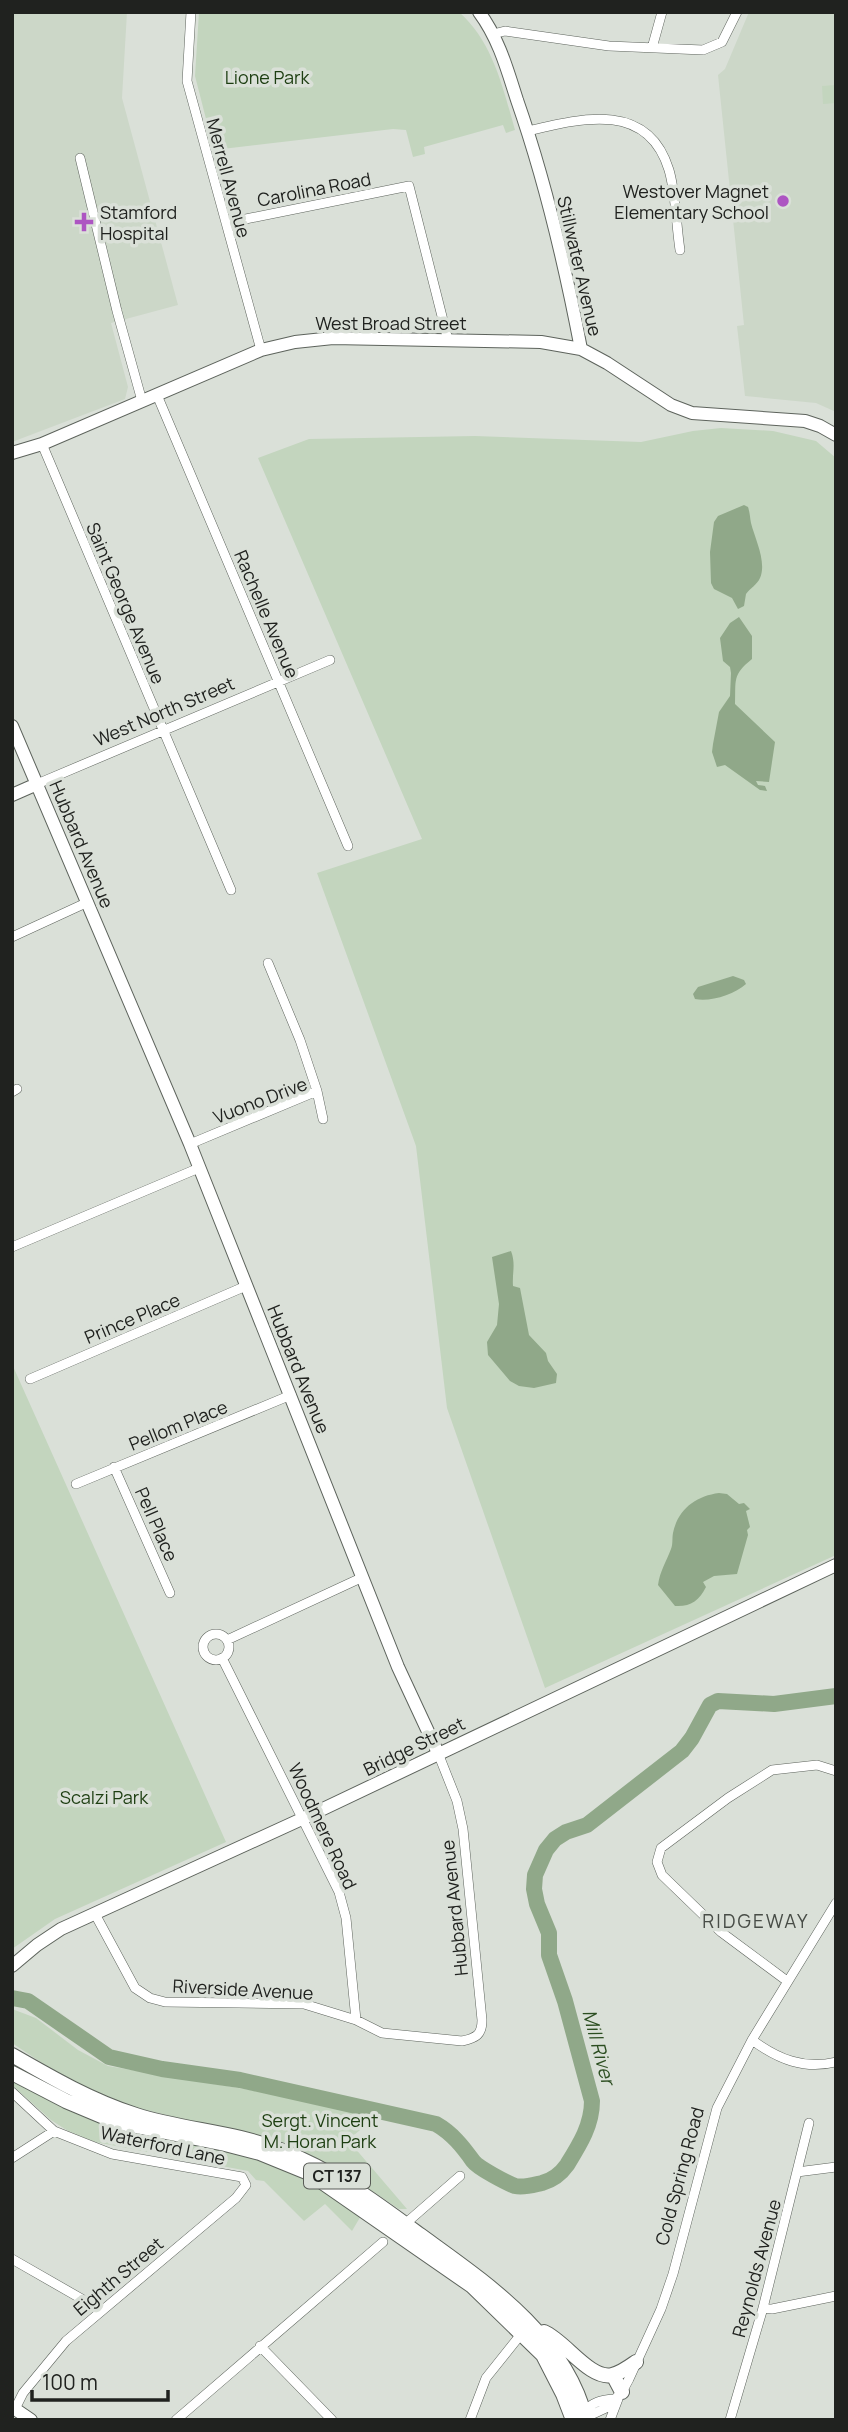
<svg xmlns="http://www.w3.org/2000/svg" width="848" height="2432" viewBox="0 0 848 2432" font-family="Manrope,sans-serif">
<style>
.built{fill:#ccd7c8}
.green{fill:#c3d5be}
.water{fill:#90a889}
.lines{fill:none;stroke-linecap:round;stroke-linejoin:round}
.river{stroke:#90a889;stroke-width:16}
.street-casing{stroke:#5d635c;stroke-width:10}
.secondary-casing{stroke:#5d635c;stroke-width:14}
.primary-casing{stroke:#5d635c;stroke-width:16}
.street{stroke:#fff;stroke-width:9}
.secondary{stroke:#fff;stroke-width:12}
.primary{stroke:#fff;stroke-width:14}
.poi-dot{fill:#ad55c2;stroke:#dae0d8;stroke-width:2.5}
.labels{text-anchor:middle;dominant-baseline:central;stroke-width:7;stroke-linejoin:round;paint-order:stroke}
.shield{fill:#dae0d8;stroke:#585b56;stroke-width:2}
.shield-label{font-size:16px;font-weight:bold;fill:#20221f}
.park-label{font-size:18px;fill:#1d3e11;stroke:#dae0d8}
.street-label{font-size:18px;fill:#20221f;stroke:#dae0d8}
.poi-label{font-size:18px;fill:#20221f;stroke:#dae0d8;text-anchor:end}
.neighbourhood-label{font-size:19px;letter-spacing:2px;fill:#484d47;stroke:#dae0d8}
.water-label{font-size:19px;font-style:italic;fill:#2c4e21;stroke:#dae0d8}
</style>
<rect width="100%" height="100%" fill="#dae0d8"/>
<!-- built -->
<path class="built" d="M 12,12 L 127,12 L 122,98 L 178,305 L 111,323 L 128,387 L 125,399 L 12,442 Z
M 749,12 L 836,12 L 836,412 L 816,403 L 745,396 L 737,326 L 744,325 L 718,75 L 725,69 Z"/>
<!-- green -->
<path class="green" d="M 199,12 L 459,12 C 493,42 503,88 515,130 L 506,133 L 503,125 L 424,147 L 425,154 L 413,157 L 406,130 L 393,129 L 214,150 L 195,76 Z
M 836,85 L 836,103 L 823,104 L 822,86 Z
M 721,428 L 773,431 L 816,441 L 836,458 L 836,1555 L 545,1688 L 447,1408 L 416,1146 L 317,873 L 422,839 L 258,458 L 309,439 L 475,436 L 641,442 L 693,431 Z
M 12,1364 L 226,1842 L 55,1919 L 12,1949 Z
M 12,2009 L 36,2018 L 78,2050 L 108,2066 L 321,2102 L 377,2116 L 348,2140 L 407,2209 L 399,2209 L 353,2178 L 314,2158 L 232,2130 L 128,2106 L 72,2083 L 12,2043 Z
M 12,2080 C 45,2097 78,2116 114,2127 C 156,2139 201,2142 244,2155 C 288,2168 324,2189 362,2214 L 352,2231 L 325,2204 L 304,2221 L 264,2181 L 256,2180 L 248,2171 L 95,2142 L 68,2131 L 51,2120 L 12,2085 Z"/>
<!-- water -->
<path class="water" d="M 744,505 L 748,507 C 750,513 750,518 751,523 C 755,539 767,562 760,578 C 757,585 750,588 746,594 L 744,606 L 738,609 L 732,598 L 714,589 L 711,583 L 710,552 L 714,522 L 718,516 Z
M 739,617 L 752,636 L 752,659 C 732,675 736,680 735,704 L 775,742 L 769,782 L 756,781 L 758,785 L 765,786 L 767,791 L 760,790 L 725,765 L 717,767 L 712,752 L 713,744 L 719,712 L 730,696 L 731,673 L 730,667 L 723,661 L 720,638 L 730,623 Z
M 733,976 L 744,980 L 746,984 C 734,995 710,1002 695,999 L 693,994 L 698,987 Z
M 511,1251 C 516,1264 512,1273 513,1286 L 520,1288 L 529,1335 L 546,1353 L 548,1361 L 557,1374 L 556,1383 L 534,1388 L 519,1386 L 510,1381 L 488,1355 L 487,1342 L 497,1325 L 499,1304 L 492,1257 Z
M 719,1493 L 727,1494 L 739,1504 L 744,1503 L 750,1509 L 746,1511 L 750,1527 L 747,1530 L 748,1535 L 737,1574 L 714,1576 L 703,1582 L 706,1587 C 699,1601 690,1607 675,1606 L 658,1585 C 660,1571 666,1562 671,1549 C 673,1545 672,1538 673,1533 C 678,1509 696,1496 719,1493 Z"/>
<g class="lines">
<!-- river -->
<path class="river" d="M 12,1998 L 28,2001 L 109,2057 L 162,2069 L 240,2080 L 436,2124 C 452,2133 463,2147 473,2161 C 478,2168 507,2183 515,2186 C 524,2188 533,2185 542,2183 C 553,2180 560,2175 567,2165 C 580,2144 592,2125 592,2101 L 565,2001 L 549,1955 L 549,1933 L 537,1904 L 534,1889 L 535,1875 L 546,1850 L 555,1839 L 566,1832 L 587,1825 L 682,1751 L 692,1738 L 710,1705 L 718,1701 L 774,1704 L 836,1696"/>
<!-- street casing -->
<g class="street-casing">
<path id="street" d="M 191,12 L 187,81 L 261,350
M 493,34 L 505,31 L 609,46 L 703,50 L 722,42 L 737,12
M 652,48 L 662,12
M 528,131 C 582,118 648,101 669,170 C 676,194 676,224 680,250
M 80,158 L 117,311 L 142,401
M 226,223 L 409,186 L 448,340
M 157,395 L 348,846
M 42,444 L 231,890
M 37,784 L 330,660
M 12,937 L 88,902
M 268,963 L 300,1040 L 317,1091
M 12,1092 L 17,1089
M 190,1144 L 317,1091 L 323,1119
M 12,1247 L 199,1168
M 30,1379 L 246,1286
M 114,1467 L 170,1593
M 76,1484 L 291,1395
M203 1647a13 13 0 1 1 26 0a13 13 0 1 1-26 0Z
M 227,1640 L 363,1577
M 222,1658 L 339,1892 L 346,1918 L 356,2020
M 95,1914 L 135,1988 L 150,1998 L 165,2002 L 304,2004 L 356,2020 L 382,2033 L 462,2041 C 476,2038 482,2035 482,2020 L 463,1829 L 457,1801 L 438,1753
M 787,1981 L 721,1932 L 662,1875 L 657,1862 L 661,1848 L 728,1798 L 772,1770 L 817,1765 L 836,1771
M 752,2040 C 778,2059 804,2070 836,2062
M 12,2092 L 54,2131 L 112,2154 L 242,2177 L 246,2185 L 236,2198 L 66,2341 L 23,2393 L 15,2409
M 12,2158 L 54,2131
M 797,2172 L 836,2167
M 405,2224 L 460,2176
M 12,2259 L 101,2310
M 763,2308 L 772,2309 L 836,2296
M 260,2346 L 332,2420
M 584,2412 C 592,2402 601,2400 614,2399
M 581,2414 L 593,2414 L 606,2408 L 622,2392 L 629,2379 L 661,2309 L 673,2274 L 717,2108 L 752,2040 L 836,1903
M 176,2420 L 383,2242
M 470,2420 L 486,2378 L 522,2333
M 610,2420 L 618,2399
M 730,2420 L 763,2308 L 809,2123"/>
</g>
<!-- secondary casing -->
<g class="secondary-casing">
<path id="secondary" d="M 479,12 C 499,39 507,69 517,100 C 545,180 565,265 581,349
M 12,453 L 42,444 L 261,350 L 295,342 L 333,338 L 541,342 L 581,349 L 607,363 L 671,405 L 692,413 L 805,421 L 820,426 L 836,435
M 12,726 L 190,1144 L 398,1667 L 438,1753
M 12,795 L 37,784
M 12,1966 L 37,1945 L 61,1929 L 304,1818 L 836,1565
M 12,2407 L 31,2420"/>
</g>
<!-- primary casing -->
<g class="primary-casing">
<path id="primary" d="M 12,2055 C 52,2078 92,2101 136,2115 C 183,2130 234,2132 280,2150 C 334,2171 374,2201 420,2235 C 486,2283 565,2335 586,2420
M 12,2073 L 66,2101 L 116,2122 L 225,2144 L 260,2153 L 309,2173 L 472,2286 L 543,2355 L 563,2394 L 573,2420
M 544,2332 C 565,2341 590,2380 612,2375 C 621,2373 629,2367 636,2362
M 613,2375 L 622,2392"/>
</g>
<!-- street -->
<use href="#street" class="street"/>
<!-- secondary -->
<use href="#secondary" class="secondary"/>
<!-- primary -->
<use href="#primary" class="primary"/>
</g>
<!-- markers -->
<g class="poi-dot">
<circle cx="783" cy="201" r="7"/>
<path d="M80.5 211.5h7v7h7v7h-7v7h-7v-7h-7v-7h7z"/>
</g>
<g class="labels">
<!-- shield labels -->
<rect class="shield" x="304" y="2163.5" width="66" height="25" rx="5"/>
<g class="shield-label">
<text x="337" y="2176">CT 137</text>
</g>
<!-- park labels -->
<g class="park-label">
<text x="267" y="77">Lione Park</text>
<text x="104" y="1797">Scalzi Park</text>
<text x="320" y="2120">Sergt. Vincent<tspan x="320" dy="21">M. Horan Park</tspan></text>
</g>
<!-- street labels -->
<g class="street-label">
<text transform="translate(229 178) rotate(75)">Merrell Avenue</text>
<text transform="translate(314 189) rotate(-11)">Carolina Road</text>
<text transform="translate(580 266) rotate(77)">Stillwater Avenue</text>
<text x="391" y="323">West Broad Street</text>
<text transform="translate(126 603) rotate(67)">Saint George Avenue</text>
<text transform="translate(267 614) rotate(67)">Rachelle Avenue</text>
<text transform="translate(164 711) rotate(-23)">West North Street</text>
<text transform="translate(82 844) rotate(67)">Hubbard Avenue</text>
<text transform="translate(260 1100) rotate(-21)">Vuono Drive</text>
<text transform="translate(132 1318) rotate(-23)">Prince Place</text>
<text transform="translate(299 1369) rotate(68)">Hubbard Avenue</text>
<text transform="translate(178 1425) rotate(-22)">Pellom Place</text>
<text transform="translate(157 1524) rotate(66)">Pell Place</text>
<text transform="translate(414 1746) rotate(-26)">Bridge Street</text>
<text transform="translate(323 1826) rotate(65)">Woodmere Road</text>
<text transform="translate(454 1908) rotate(-96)">Hubbard Avenue</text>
<text transform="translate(243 1989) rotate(3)">Riverside Avenue</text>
<text transform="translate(163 2145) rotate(12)">Waterford Lane</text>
<text transform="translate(679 2176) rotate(-75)">Cold Spring Road</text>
<text transform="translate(756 2268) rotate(-75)">Reynolds Avenue</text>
<text transform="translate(118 2276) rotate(-40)">Eighth Street</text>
</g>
<!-- poi labels -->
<g class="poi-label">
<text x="769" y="191">Westover Magnet<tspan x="769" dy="21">Elementary School</tspan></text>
<text x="100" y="212" text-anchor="start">Stamford<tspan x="100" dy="21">Hospital</tspan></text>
</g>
<!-- neighbourhood labels -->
<g class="neighbourhood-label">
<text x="756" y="1921">RIDGEWAY</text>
</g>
<!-- water labels -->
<g class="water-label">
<text transform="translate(599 2047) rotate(75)">Mill River</text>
</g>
</g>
<!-- border -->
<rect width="848" height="2432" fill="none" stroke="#20221f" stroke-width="28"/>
<!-- scale -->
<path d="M32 2390v10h136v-10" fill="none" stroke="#20221f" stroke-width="3.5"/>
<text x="42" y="2390" font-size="21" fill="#20221f" stroke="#dae0d8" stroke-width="5" paint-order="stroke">100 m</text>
</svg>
